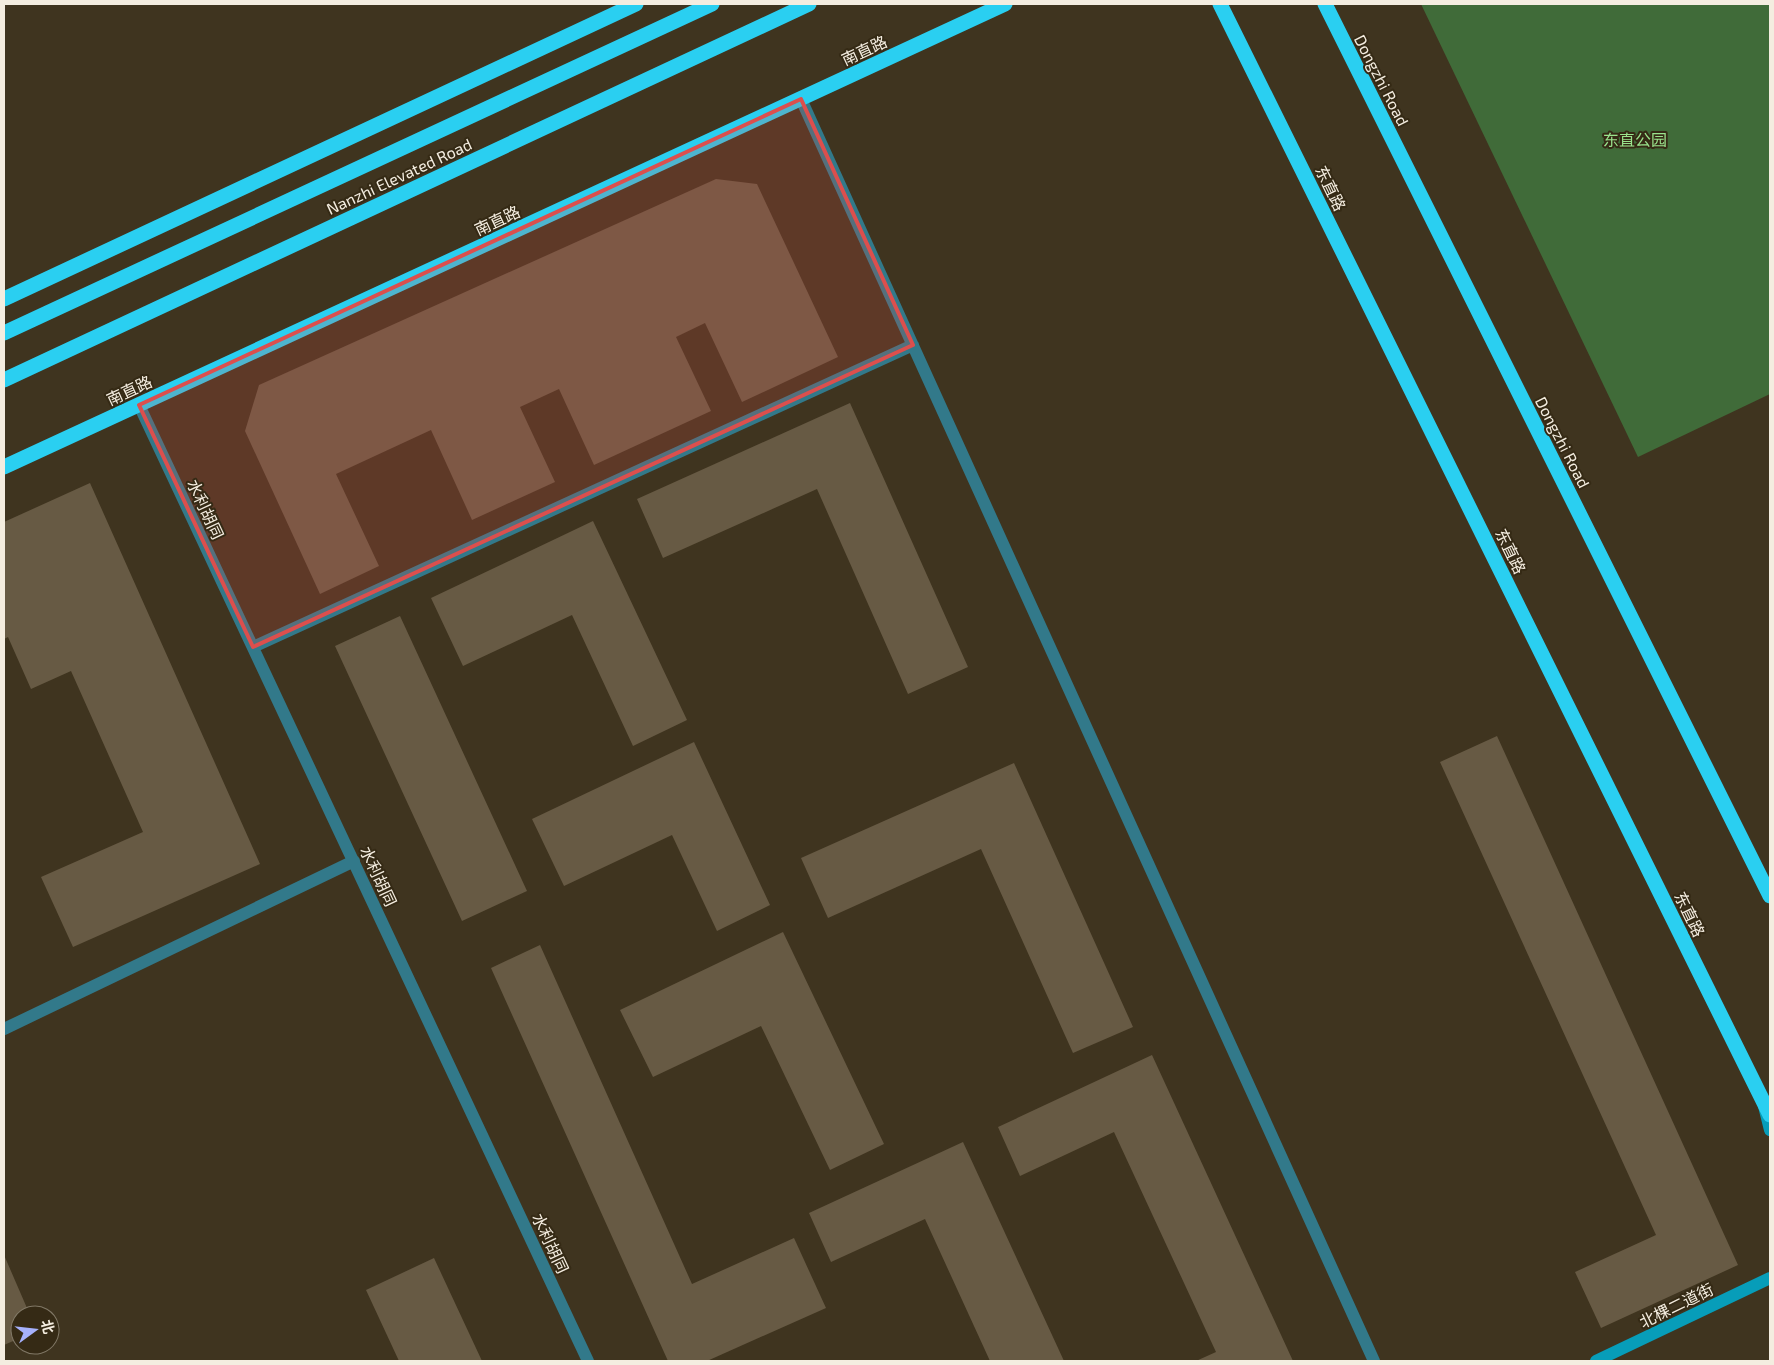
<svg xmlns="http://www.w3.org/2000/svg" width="1774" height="1365" viewBox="0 0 1774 1365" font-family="'Exo 2','Noto Sans SC',sans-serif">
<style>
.green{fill:#406b39}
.building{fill:#675a44}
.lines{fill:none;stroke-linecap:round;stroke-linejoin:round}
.street{stroke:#32798a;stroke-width:12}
.secondary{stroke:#079db9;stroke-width:12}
.highway{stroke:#2acff1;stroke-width:15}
.marked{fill:#dc4f4d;fill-opacity:0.2;stroke:#dc4f4d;stroke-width:4;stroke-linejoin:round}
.labels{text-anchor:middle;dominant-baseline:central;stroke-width:4;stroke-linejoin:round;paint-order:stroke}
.street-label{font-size:16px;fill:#f4ede0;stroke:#352a15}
.park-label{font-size:16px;fill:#9ae38d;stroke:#352a15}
</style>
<rect width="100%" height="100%" fill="#3f341f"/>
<!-- green -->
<path class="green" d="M 1421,4 L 1770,4 L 1770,394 L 1638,457 Z"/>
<!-- building -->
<path class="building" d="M 716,179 L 757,184 L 838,357 L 742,402 L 705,323 L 676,337 L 711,411 L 594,465 L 559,389 L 520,407 L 555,482 L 472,520 L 431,430 L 336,474 L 379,566 L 320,594 L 245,431 L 259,385 Z
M 850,403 L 968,667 L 908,694 L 817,489 L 663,558 L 637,499 Z
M 90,483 L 260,864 L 73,947 L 41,877 L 143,832 L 71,671 L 31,689 L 8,637 L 4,639 L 4,522 Z
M 593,521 L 687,720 L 633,746 L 572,615 L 463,666 L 431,598 Z
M 400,616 L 527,891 L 462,921 L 335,646 Z
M 1497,736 L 1738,1265 L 1601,1328 L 1575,1272 L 1656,1235 L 1440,762 Z
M 694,742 L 770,905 L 717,931 L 672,835 L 564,886 L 532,819 Z
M 1014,763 L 1133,1027 L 1073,1053 L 981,849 L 828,918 L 801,858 Z
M 783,932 L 884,1144 L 830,1170 L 761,1026 L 653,1077 L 620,1010 Z
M 540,945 L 692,1284 L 794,1238 L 826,1308 L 707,1361 L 668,1361 L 491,968 Z
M 1152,1055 L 1293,1361 L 1196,1361 L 1216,1352 L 1114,1132 L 1020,1176 L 998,1127 Z
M 963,1142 L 1064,1361 L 990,1361 L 925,1219 L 831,1262 L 809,1213 Z
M 4,1255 L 30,1315 L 20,1315 L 20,1338 L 4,1345 Z
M 434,1258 L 482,1361 L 399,1361 L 366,1290 Z"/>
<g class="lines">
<!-- street -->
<path class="street" d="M 801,99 L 1374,1361
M 139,405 L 588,1361
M 253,647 L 913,345
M 4,1029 L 354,861"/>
<!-- secondary -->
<path class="secondary" d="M 1764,1106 L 1770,1130
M 1596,1361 L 1770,1278"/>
<!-- highway -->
<path class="highway" d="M 1220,4 L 1770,1115
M 1325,4 L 1770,896
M 4,299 L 636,4
M 4,333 L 712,4
M 4,380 L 809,4
M 4,467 L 1005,4"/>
</g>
<!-- marked area -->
<path class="marked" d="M 801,99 L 913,345 L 253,647 L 139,405 Z"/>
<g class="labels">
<!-- street labels -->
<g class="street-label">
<text transform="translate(864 50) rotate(-25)">南直路</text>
<text transform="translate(1382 80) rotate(63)">Dongzhi Road</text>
<text transform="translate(399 176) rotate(-25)">Nanzhi Elevated Road</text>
<text transform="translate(1331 188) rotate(64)">东直路</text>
<text transform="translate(497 220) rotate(-25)">南直路</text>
<text transform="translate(129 390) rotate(-25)">南直路</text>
<text transform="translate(1563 442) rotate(63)">Dongzhi Road</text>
<text transform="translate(206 509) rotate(65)">水利胡同</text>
<text transform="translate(1511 551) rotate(64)">东直路</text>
<text transform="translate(379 876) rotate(65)">水利胡同</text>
<text transform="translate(1690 914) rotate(64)">东直路</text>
<text transform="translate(551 1243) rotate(65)">水利胡同</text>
<text transform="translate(1676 1305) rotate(-26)">北棵二道街</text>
</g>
<!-- park labels -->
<g class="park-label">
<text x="1635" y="139">东直公园</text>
</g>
</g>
<!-- border -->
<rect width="1774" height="1365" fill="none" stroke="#f4ede0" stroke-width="10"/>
<!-- north arrow -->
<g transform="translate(35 1330) rotate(75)"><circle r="24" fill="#352a15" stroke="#817866"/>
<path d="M0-4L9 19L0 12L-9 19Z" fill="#a6b1fc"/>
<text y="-8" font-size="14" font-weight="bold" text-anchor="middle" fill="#f4ede0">北</text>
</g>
</svg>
